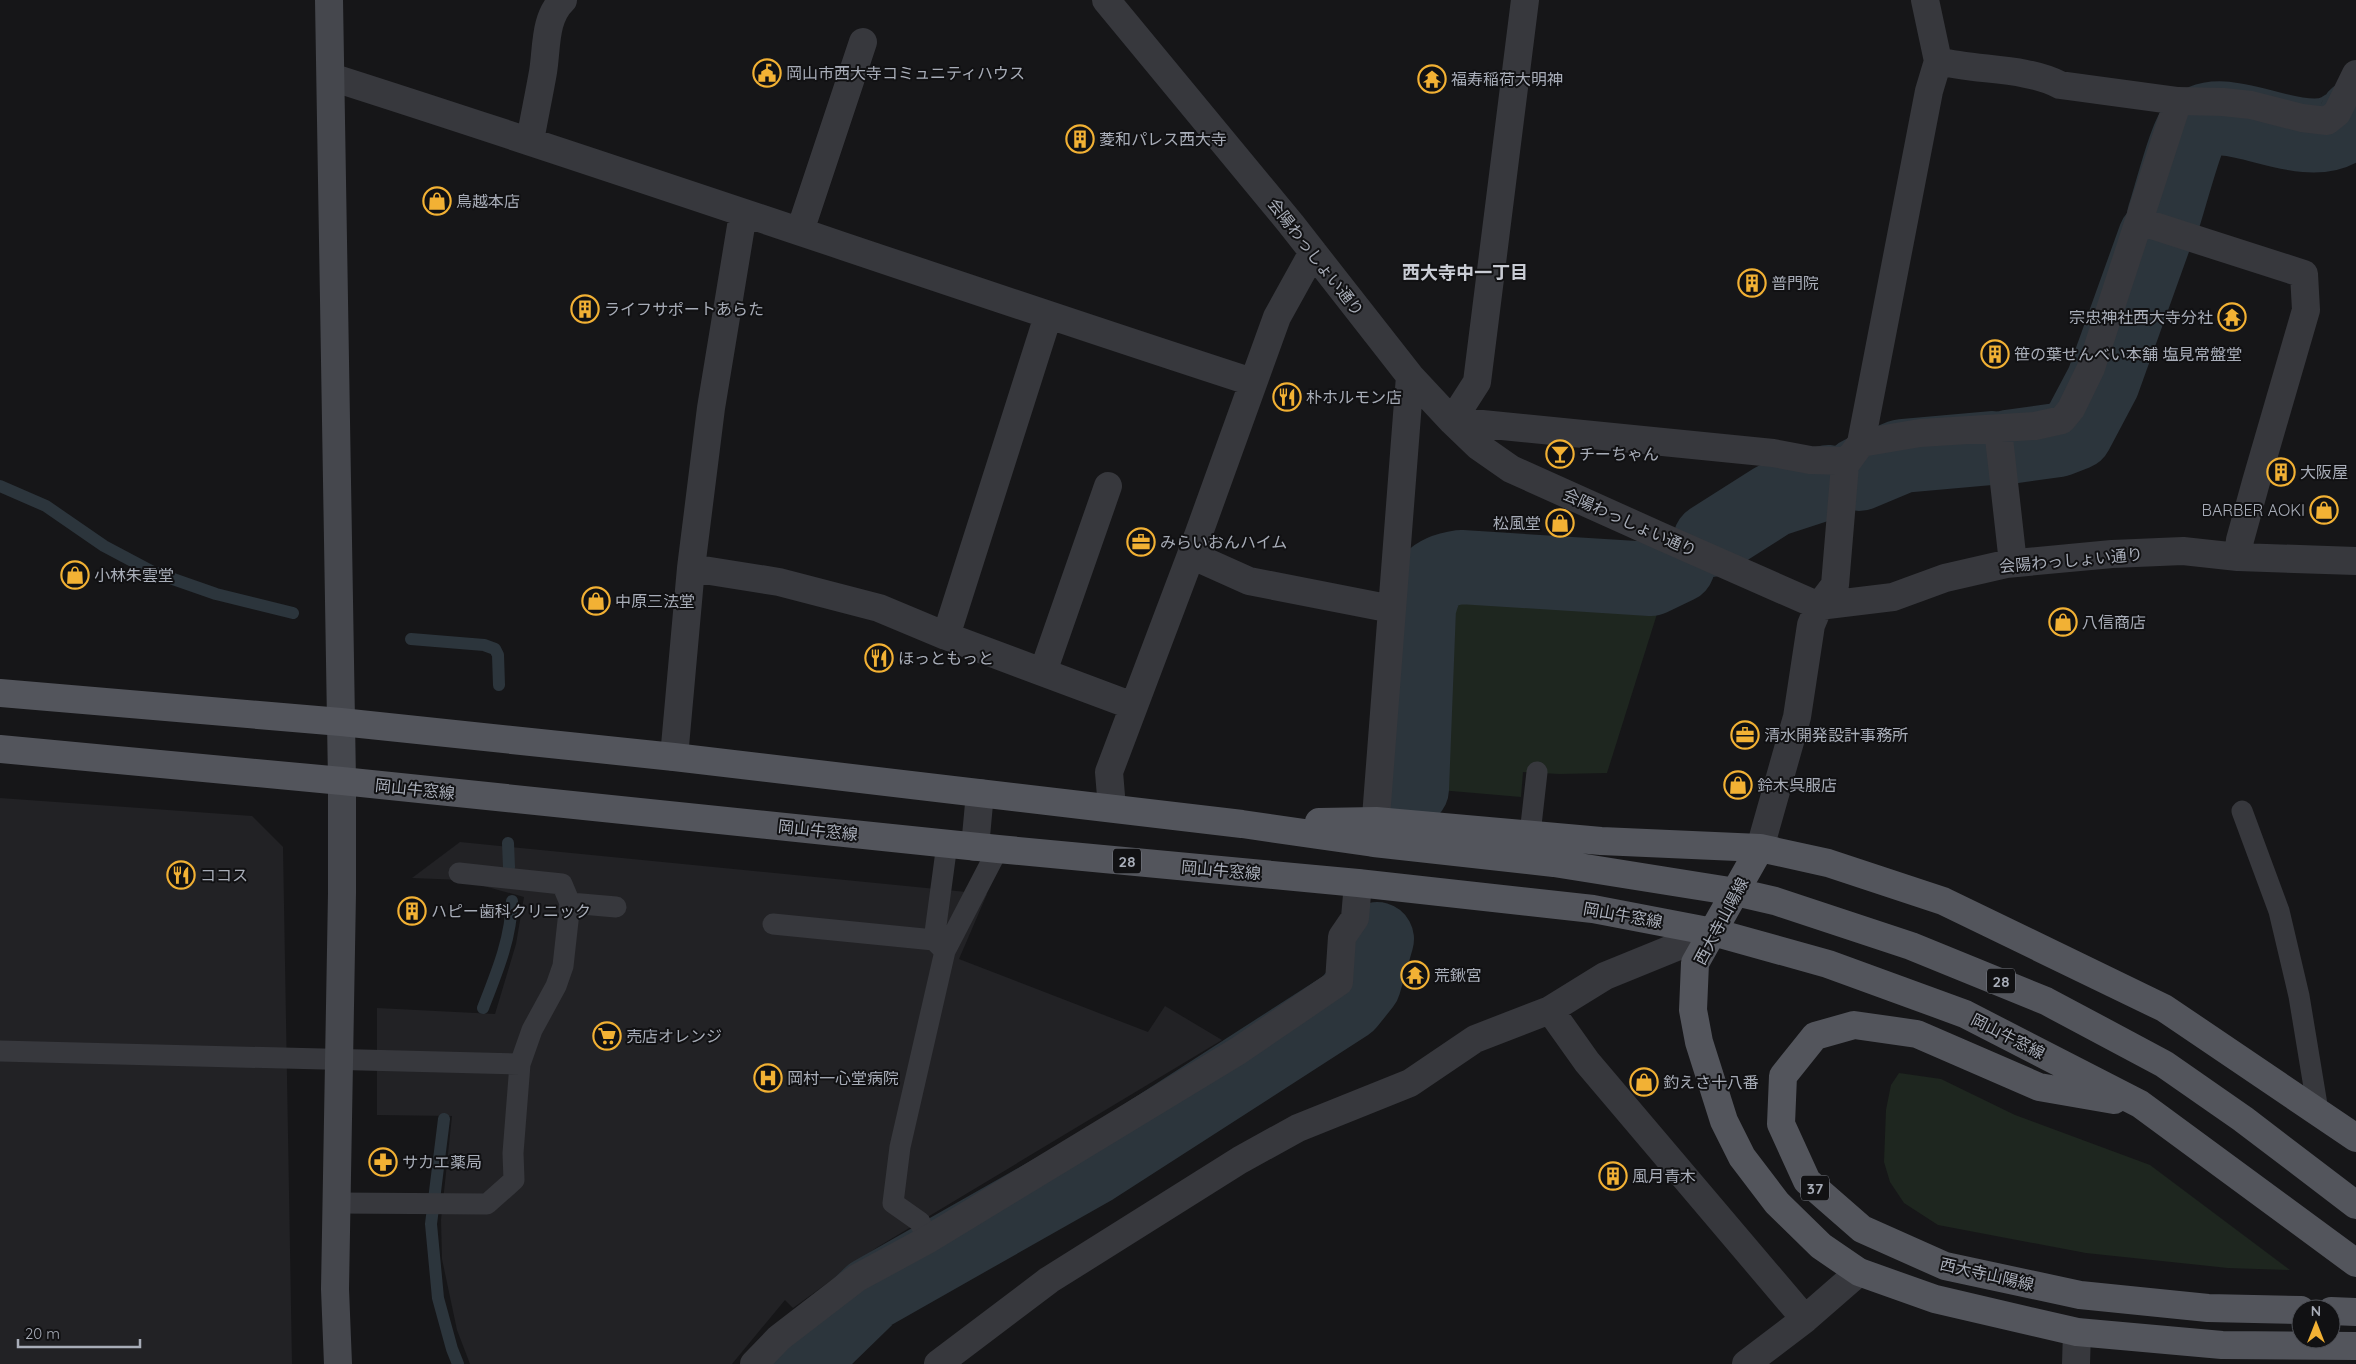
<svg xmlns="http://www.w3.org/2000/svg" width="2356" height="1364" viewBox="0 0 2356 1364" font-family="Quicksand,'Noto Sans JP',sans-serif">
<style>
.built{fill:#222225}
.green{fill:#1e261f}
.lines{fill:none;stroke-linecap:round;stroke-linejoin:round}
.stream{stroke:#2c353c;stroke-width:12}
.river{stroke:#2c353c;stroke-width:74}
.lane{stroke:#37383d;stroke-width:21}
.street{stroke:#37383d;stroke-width:28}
.secondary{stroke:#45474d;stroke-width:28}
.primary{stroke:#53555c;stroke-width:28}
.labels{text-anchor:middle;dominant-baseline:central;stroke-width:4;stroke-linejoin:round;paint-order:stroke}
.shield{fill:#111113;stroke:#7b7e86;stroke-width:1}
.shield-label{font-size:15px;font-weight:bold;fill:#a8adb8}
.poi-label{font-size:16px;fill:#a8adb8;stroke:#111113;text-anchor:start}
.street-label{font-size:16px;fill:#a8adb8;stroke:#111113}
.neighbourhood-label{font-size:18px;font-weight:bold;fill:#c9ccd4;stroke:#111113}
</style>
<rect width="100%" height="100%" fill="#161618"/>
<!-- built -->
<path class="built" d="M 0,798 L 252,816 L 283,847 L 292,1364 L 0,1364 Z
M 460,842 L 987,894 L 959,959 L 1148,1032 L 1165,1006 L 1222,1040 L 876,1248 L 793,1308 L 785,1300 L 732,1364 L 470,1364 L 457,1330 L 442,1259 L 441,1220 L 452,1116 L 377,1115 L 377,1008 L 495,1014 L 516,944 L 524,897 L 462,880 L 412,878 Z"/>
<!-- green -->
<path class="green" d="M 1438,598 L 1662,598 L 1607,773 L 1559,774 L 1523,772 L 1521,797 L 1428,789 Z
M 1899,1073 L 1941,1079 L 2015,1115 L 2150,1165 L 2290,1270 L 2228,1268 L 2086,1253 L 1938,1225 L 1904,1203 L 1890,1182 L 1884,1162 L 1886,1110 L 1891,1085 Z"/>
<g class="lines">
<!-- stream -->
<path class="stream" d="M 0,486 L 46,506 L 104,546 L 153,572 L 216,594 L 293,613
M 411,639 L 484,645 L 495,649 L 498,655 L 499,685
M 508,843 L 509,867
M 483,1008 C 497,972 511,939 512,901
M 444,1119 L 431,1224 L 438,1298 L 452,1349 L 458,1364"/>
<!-- river -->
<path class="river" d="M 2164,216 C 2169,201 2186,137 2193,129 C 2222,95 2300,156 2342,128 C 2348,124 2354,122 2356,116
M 2008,447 L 2058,440 L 2076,433 L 2103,382 L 2155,237
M 1859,474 L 1902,456 L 1992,448
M 1710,540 L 1773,500 L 1828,482
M 1412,789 L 1419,608 C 1426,581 1432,571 1461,567 L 1651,579 L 1678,566
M 799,1364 L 871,1294 L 1095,1167 L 1348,1004 L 1364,984 L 1377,939"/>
<!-- lane -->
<path class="lane" d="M 2242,811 L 2279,911 L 2299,996 L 2318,1111
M 1530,834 L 1537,772
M 459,873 L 562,884 L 570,903 L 616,907
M 773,924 L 934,940 L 945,951 L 900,1147 L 893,1203 L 920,1222 L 927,1240
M 934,940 L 947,844
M 945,951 L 998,849
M 0,1051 L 520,1064
M 337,1203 L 487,1204 L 514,1180 L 513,1153 L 520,1064 L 532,1030 L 556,986 L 563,966 L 570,903"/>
<!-- street -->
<path class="street" d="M 1106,0 L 1291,224 L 1410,376 L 1452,421 L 1478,446 L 1511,469 L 1660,536 L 1819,606 L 1893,597 L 1945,578 L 2006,564 L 2112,554 L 2183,551 L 2238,557 L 2356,561
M 1525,0 L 1477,382 L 1452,421 L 1773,453 L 1810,460 L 1846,461
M 1938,61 C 1977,71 2025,67 2060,85 L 2178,101 L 2223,102 L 2251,105 L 2302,118 L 2327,121 L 2337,113 L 2356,74
M 331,77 C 639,175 944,282 1252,382
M 530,141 C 534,118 539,95 543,72 C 547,48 544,18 563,0
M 2139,221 L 2304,274 L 2306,310 L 2256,482 L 2240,540 L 2238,557
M 800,231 L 863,42
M 1998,429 L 2013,563
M 1861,443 L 1920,433 L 2035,426 L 2062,420 L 2071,409 L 2091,368 L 2178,101
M 1191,555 L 1249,581 L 1392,609
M 691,568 L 779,582 L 879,608 L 946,636 L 1133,706
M 946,636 L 1048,316
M 1043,672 L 1108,486
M 674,757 L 691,568 L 711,408 L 743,214
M 1112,808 L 1109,772 L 1191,555 L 1277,317 L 1313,252
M 1374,843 L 1410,376
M 975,847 L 980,793
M 1760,848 L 1797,717 L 1811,625 L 1819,606 L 1835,585 L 1845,465 L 1861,443 L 1929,91 L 1938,61 L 1925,0
M 1550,1010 L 1587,1062 L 1805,1319
M 754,1364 L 779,1338 L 857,1278 L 927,1240 L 1238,1051 L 1339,982 L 1342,937 L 1355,918 L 1358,883
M 938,1364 L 1049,1280 L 1240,1160 L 1298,1128 L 1410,1083 L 1475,1039 L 1550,1010 L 1605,976 L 1713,932
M 1746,1364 L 1805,1319 L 1859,1272
M 2076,1364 L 2077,1332"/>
<!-- secondary -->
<path class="secondary" d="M 329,0 L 342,781 L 342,893 L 335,1289 L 338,1364"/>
<!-- primary -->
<path class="primary" d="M 0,693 L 341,722 L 674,757 L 1242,824 L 1374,843 L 1554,863 L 1736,892 L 1775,901 L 1911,946 L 2046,1001 L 2164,1064 L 2243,1119 L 2356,1205
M 0,749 L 342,781 L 998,849 L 1358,883 L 1593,909 L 1713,932 L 1828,964 L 1965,1014 L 2140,1104 L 2356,1263
M 1319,822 L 1376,821 L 1601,841 L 1760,848 L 1828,863 L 1943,901 L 2164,1008 L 2356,1138
M 1760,848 L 1695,963 L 1693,1010 L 1699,1042 L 1724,1121 L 1742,1157 L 1777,1203 L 1821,1246 L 1859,1272 L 1935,1299 L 2077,1332 L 2222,1345 L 2356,1346
M 2114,1100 L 2039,1087 L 1917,1034 L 1854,1025 L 1815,1036 L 1783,1076 L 1781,1124 L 1807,1181 L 1862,1229 L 1945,1266 L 2080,1295 L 2208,1308 L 2301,1310
M 2331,1311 L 2356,1312"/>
</g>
<!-- icons -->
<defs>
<g id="civic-ring" transform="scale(1.4375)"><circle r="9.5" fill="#111113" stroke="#f2b134" stroke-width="1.5"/><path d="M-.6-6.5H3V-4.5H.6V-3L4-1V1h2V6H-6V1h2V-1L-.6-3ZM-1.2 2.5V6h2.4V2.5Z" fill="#f2b134"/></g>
<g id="temple-ring" transform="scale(1.4375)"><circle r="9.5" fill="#111113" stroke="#f2b134" stroke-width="1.5"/><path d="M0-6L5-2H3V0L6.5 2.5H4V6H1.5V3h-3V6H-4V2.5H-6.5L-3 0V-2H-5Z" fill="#f2b134"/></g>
<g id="building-ring" transform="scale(1.4375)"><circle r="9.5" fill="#111113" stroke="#f2b134" stroke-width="1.5"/><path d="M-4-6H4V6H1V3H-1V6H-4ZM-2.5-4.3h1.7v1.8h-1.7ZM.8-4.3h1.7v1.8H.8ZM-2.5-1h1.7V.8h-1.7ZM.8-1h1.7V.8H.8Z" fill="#f2b134"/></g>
<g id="shop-ring" transform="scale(1.4375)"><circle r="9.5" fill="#111113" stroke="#f2b134" stroke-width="1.5"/><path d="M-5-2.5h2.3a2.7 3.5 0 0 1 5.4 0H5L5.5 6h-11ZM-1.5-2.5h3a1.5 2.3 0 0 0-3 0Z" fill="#f2b134"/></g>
<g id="restaurant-ring" transform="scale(1.4375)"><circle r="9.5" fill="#111113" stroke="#f2b134" stroke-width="1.5"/><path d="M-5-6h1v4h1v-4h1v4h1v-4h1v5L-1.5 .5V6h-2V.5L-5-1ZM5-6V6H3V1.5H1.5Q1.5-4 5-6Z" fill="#f2b134"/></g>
<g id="bar-ring" transform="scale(1.4375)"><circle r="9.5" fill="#111113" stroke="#f2b134" stroke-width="1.5"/><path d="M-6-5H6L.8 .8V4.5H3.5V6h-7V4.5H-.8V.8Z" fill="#f2b134"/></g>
<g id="office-ring" transform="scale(1.4375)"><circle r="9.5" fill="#111113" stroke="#f2b134" stroke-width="1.5"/><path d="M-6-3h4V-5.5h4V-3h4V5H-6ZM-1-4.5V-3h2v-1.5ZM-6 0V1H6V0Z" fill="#f2b134"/></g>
<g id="supermarket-ring" transform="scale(1.4375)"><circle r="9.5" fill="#111113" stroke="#f2b134" stroke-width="1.5"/><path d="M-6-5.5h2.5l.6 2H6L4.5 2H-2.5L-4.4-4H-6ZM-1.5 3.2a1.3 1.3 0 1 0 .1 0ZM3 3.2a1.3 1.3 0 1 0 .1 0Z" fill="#f2b134"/></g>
<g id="hospital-ring" transform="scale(1.4375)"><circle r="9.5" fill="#111113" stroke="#f2b134" stroke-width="1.5"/><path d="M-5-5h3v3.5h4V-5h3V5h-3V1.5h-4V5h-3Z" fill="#f2b134"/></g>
<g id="pharmacy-ring" transform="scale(1.4375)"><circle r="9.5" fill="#111113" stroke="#f2b134" stroke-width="1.5"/><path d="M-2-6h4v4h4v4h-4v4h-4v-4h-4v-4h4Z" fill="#f2b134"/></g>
</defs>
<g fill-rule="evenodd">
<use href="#civic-ring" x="767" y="73"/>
<use href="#temple-ring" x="1432" y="79"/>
<use href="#building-ring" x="1080" y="139"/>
<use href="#shop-ring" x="437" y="201"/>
<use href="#building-ring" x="1752" y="283"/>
<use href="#building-ring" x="585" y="309"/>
<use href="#temple-ring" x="2232" y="317"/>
<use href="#building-ring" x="1995" y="354"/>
<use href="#restaurant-ring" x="1287" y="397"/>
<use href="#bar-ring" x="1560" y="454"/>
<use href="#building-ring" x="2281" y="472"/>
<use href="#shop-ring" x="2324" y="510"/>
<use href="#shop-ring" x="1560" y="523"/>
<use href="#office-ring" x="1141" y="542"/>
<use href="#shop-ring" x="75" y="575"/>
<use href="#shop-ring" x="596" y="601"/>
<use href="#shop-ring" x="2063" y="622"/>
<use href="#restaurant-ring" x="879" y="658"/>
<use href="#office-ring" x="1745" y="735"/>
<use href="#shop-ring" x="1738" y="785"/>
<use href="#restaurant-ring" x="181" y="875"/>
<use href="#building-ring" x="412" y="911"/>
<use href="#temple-ring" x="1415" y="975"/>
<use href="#supermarket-ring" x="607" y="1036"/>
<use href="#hospital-ring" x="768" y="1078"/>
<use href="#shop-ring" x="1644" y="1082"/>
<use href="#pharmacy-ring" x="383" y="1162"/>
<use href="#building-ring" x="1613" y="1176"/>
</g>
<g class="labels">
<!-- shield labels -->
<g class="shield">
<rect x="1113" y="848.5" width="28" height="25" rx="4"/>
<rect x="1987" y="968.5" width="28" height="25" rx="4"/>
<rect x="1801" y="1175.5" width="28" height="25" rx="4"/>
</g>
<g class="shield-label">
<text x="1127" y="861">28</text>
<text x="2001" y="981">28</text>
<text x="1815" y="1188">37</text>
</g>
<!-- poi labels -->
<g class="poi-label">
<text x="786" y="73">岡山市西大寺コミュニティハウス</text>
<text x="1451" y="79">福寿稲荷大明神</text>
<text x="1099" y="139">菱和パレス西大寺</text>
<text x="456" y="201">鳥越本店</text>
<text x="1771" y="283">普門院</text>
<text x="604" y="309">ライフサポートあらた</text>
<text x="2213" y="317" text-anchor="end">宗忠神社西大寺分社</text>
<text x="2014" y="354">笹の葉せんべい本舗 塩見常盤堂</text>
<text x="1306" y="397">朴ホルモン店</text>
<text x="1579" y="454">チーちゃん</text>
<text x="2300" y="472">大阪屋</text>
<text x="2305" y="510" text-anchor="end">BARBER AOKI</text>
<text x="1541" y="523" text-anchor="end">松風堂</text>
<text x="1160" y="542">みらいおんハイム</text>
<text x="94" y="575">小林朱雲堂</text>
<text x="615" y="601">中原三法堂</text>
<text x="2082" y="622">八信商店</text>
<text x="898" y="658">ほっともっと</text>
<text x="1764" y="735">清水開発設計事務所</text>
<text x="1757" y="785">鈴木呉服店</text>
<text x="200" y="875">ココス</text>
<text x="431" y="911">ハピー歯科クリニック</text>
<text x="1434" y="975">荒鍬宮</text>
<text x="626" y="1036">売店オレンジ</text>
<text x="787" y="1078">岡村一心堂病院</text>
<text x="1663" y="1082">釣えさ十八番</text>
<text x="402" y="1162">サカエ薬局</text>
<text x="1632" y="1176">風月青木</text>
</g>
<!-- street labels -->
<g class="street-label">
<text transform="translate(1316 257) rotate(52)">会陽わっしょい通り</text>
<text transform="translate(1630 522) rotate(24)">会陽わっしょい通り</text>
<text transform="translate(2071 560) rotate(-5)">会陽わっしょい通り</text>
<text transform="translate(415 789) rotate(6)">岡山牛窓線</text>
<text transform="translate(818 830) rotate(6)">岡山牛窓線</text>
<text transform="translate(1221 870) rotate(5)">岡山牛窓線</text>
<text transform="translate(1623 915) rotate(10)">岡山牛窓線</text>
<text transform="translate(1721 921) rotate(-62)">西大寺山陽線</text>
<text transform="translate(2008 1036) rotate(27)">岡山牛窓線</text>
<text transform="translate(1987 1274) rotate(13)">西大寺山陽線</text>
</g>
<!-- neighbourhood labels -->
<g class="neighbourhood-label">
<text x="1465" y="272">西大寺中一丁目</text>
</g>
</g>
<!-- north arrow -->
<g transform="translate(2316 1324)"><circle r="24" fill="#111113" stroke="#4d4f55"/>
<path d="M0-4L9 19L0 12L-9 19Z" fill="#f2b134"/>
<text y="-8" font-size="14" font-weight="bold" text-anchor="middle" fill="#a8adb8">N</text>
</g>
<!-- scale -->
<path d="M18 1339v8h122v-8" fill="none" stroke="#a8adb8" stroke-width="2.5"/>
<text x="25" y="1339" font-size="15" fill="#a8adb8" stroke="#111113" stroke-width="4" paint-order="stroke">20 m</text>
</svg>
